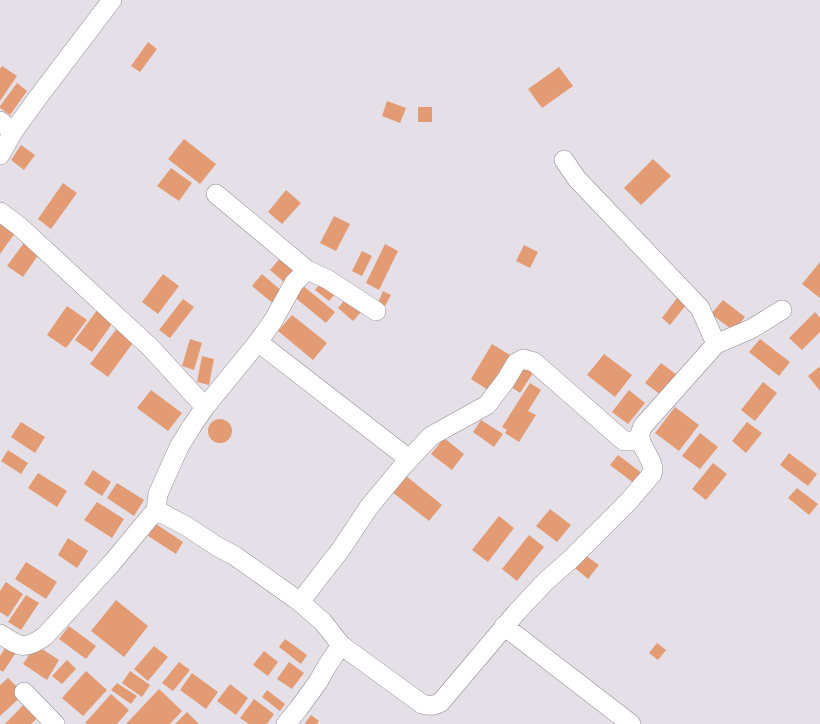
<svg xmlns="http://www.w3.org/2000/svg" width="820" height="724" viewBox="0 0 820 724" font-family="'Archivo Narrow',sans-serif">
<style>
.building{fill:#e39b73}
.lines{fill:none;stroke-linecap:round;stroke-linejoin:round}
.minor-casing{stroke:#918c92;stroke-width:20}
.minor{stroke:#fff;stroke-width:19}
</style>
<rect width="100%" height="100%" fill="#e5e0e7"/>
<!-- building -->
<path class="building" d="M 148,42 L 157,49 L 140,72 L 131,66 Z
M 2,66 L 17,76 L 0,101 L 0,69 Z
M 559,67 L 573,86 L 542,108 L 528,89 Z
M 17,83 L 27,91 L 10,115 L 0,108 L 0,106 Z
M 387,101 L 406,108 L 400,123 L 382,116 Z
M 418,107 L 432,107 L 432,122 L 418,122 Z
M 184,139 L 216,164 L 200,184 L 168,159 Z
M 21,145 L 35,155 L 24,170 L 11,160 Z
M 653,159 L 671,176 L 641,205 L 624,188 Z
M 171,168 L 192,183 L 179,201 L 157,186 Z
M 63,183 L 77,193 L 51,229 L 38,219 Z
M 286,190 L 301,203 L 282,224 L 268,212 Z
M 0,216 L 18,229 L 0,254 Z
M 334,216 L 350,224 L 336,251 L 320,243 Z
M 26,240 L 41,251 L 23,277 L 7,266 Z
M 385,244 L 398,251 L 379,290 L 366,283 Z
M 524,245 L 538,252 L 530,268 L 516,261 Z
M 362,251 L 372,256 L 362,276 L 352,271 Z
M 281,257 L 297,270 L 285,283 L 270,270 Z
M 820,262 L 820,298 L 802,284 Z
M 163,274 L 179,286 L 158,314 L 142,302 Z
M 262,274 L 284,293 L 275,305 L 252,286 Z
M 322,281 L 336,293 L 329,301 L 315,290 Z
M 302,285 L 335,312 L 326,323 L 293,296 Z
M 383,291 L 391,295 L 385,306 L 378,303 Z
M 347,297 L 363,310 L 353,321 L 338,308 Z
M 677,298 L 686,305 L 670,325 L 662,318 Z
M 183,299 L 194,307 L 170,338 L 159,330 Z
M 723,300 L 745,317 L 734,331 L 711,314 Z
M 67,306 L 87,320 L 66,348 L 47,335 Z
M 98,309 L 114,321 L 92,352 L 75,340 Z
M 815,312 L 820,318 L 820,332 L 802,350 L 789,338 Z
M 292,315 L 327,343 L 313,360 L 278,331 Z
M 118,327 L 135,340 L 108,377 L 90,364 Z
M 190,339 L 202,343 L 194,370 L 182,366 Z
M 760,339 L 790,362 L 779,376 L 749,352 Z
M 492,344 L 510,355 L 488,390 L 471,379 Z
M 604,354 L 632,375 L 615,397 L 587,375 Z
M 202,356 L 214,359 L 209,385 L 197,382 Z
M 661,363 L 681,378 L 665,398 L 645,383 Z
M 519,365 L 533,373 L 520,393 L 507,384 Z
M 819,367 L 820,368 L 820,391 L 808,376 Z
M 763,382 L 777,393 L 755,421 L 741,410 Z
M 530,383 L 541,390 L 528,411 L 536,415 L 519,442 L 505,433 L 507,430 L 502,427 Z
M 151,390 L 182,413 L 168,431 L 137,408 Z
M 629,390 L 645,403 L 628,424 L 612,412 Z
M 675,407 L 699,425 L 679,451 L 655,433 Z
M208 431a12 12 0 1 1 24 0a12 12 0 1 1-24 0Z
M 481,420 L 503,434 L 494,447 L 473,432 Z
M 21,422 L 45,437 L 35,453 L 11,437 Z
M 747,422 L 762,433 L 746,453 L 732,441 Z
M 700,433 L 718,447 L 700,469 L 682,456 Z
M 444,438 L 464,454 L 452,470 L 431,454 Z
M 8,450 L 28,463 L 21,474 L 1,461 Z
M 789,453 L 817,474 L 808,486 L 780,465 Z
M 618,455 L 643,474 L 635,484 L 610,465 Z
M 713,463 L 727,474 L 706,500 L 692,489 Z
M 93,470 L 111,482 L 102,496 L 84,484 Z
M 38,473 L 67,491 L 57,507 L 28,488 Z
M 405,475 L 442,505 L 429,521 L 392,492 Z
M 117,483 L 144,500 L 134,516 L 107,498 Z
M 797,488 L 818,504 L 809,515 L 788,498 Z
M 97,502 L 124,519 L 112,538 L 84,520 Z
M 550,509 L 571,525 L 557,542 L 536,526 Z
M 499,516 L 514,528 L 488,562 L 472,550 Z
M 156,524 L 183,542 L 176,554 L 148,536 Z
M 529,535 L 544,547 L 517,581 L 502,569 Z
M 68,538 L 88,551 L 77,568 L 58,555 Z
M 585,555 L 599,565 L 588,579 L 575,568 Z
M 26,562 L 57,582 L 46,599 L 15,579 Z
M 6,582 L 23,594 L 8,617 L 0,612 L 0,591 Z
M 26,595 L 39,603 L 21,630 L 8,622 Z
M 116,600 L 148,626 L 124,657 L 91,631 Z
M 69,626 L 96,646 L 86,659 L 59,639 Z
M 285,639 L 307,655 L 301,664 L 279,647 Z
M 9,642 L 19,648 L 3,672 L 0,670 L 0,656 Z
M 657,643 L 666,650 L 658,660 L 649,653 Z
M 36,645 L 59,660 L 47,680 L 23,664 Z
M 154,646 L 168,657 L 148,681 L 134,669 Z
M 264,651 L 278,662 L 268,676 L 253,665 Z
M 67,660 L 76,669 L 62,684 L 52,676 Z
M 179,662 L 190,670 L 173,691 L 162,683 Z
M 289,662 L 304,673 L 292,689 L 277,679 Z
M 86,671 L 107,690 L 83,716 L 62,698 Z
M 130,671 L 150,685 L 142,697 L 122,683 Z
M 192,673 L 218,692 L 206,709 L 180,690 Z
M 8,678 L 24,694 L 0,716 L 0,685 Z
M 117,683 L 137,696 L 131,704 L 111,690 Z
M 230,684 L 248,698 L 236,715 L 217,701 Z
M 159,689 L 182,711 L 170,724 L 126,724 Z
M 267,690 L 285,704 L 280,711 L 262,697 Z
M 111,694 L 129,710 L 117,724 L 87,724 L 85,723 Z
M 254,699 L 274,714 L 267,724 L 249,724 L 240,718 Z
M 28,700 L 42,713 L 31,724 L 5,724 Z
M 187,712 L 199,724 L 175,724 Z
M 311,715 L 319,721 L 317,724 L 306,724 L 305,723 Z"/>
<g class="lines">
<!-- minor casing -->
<g class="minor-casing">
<path id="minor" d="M 0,121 L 13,132 L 0,155
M 13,132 L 39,96 L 112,0
M 564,160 L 577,179 L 700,308 L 716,344
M 0,212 L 19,226 L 151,348 L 205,407
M 307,270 L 327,279 L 376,311
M 258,342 L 409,459
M 156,510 L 186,526 L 218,547 L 235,556 L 300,602 L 323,622 L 341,645 L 422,704 C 430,706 434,706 441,702 L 516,613 L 546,581 L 571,559 L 628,502 L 652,474 C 657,463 639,447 640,435 C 640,432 642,429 643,426 L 716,344 L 751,329 L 782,310
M 300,602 L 341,549 L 369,507 L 402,467 L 431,436 L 487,405 L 506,380 L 516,363 L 523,359 L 534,362 L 624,441 L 641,441
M 504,626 L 631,724
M 0,634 C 20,647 24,651 45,636 L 111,564 L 156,510 L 158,494 L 179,447 L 192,426 L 205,407 L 258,342 L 273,321 L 294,283 L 307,270 L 216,194
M 24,692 L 55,724
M 286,724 L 299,708 L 318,682 L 327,666 L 341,645"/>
</g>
<!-- minor -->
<use href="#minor" class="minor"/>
</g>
</svg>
